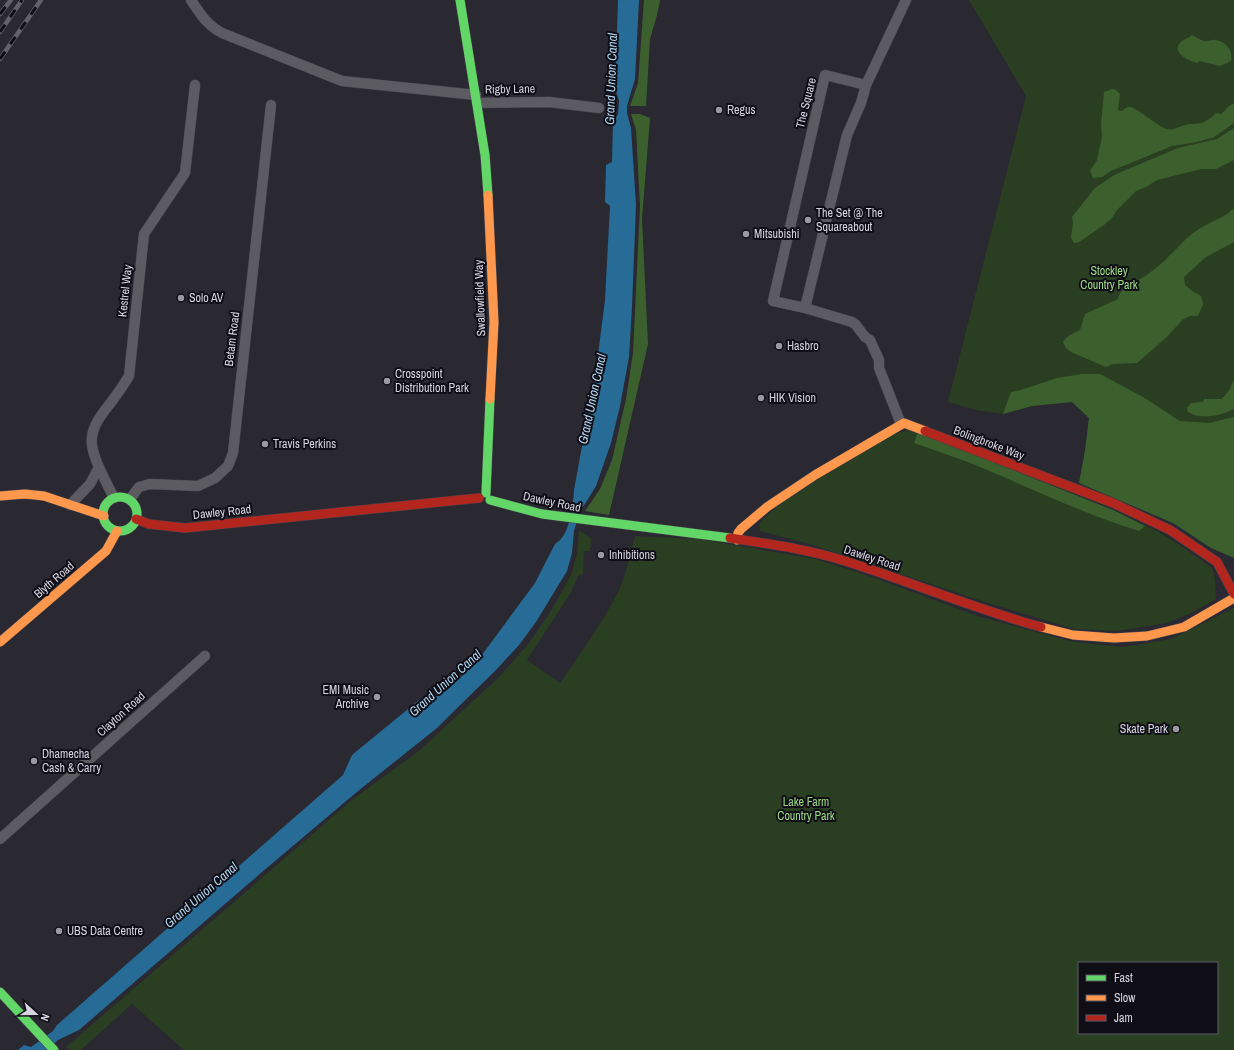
<svg xmlns="http://www.w3.org/2000/svg" width="1234" height="1050" viewBox="0 0 1234 1050" font-family="'Archivo Narrow',sans-serif">
<style>
.green{fill:#2a3e22;fill-rule:evenodd}
.forest{fill:#3c602d}
.water{fill:#266c97}
.lines{fill:none;stroke-linecap:round;stroke-linejoin:round}
.street-casing{stroke:#46444d;stroke-width:11}
.fast-casing{stroke:#46444d;stroke-width:10}
.slow-casing{stroke:#46444d;stroke-width:10}
.jam-casing{stroke:#46444d;stroke-width:10}
.street{stroke:#5c5b61;stroke-width:10}
.fast{stroke:#63d668;stroke-width:9}
.slow{stroke:#ff974d;stroke-width:9}
.jam{stroke:#b3261e;stroke-width:9}
.rail-casing{stroke:#626168;stroke-width:4.5}
.rail{stroke:#0f0e16;stroke-width:3;stroke-dasharray:9;stroke-linecap:butt}
.poi-dot{fill:#9a98a3;stroke:#0f0e16;stroke-width:1.5}
.labels{text-anchor:middle;dominant-baseline:central;stroke-width:4;stroke-linejoin:round;paint-order:stroke}
.street-label{font-size:12px;fill:#d6d4e0;stroke:#0f0e16}
.poi-label{font-size:12px;fill:#d6d4e0;stroke:#0f0e16;text-anchor:start}
.park-label{font-size:12px;fill:#9cd982;stroke:#0f0e16}
.water-label{font-size:13px;font-style:italic;fill:#b3d7f1;stroke:#0f0e16}
</style>
<rect width="100%" height="100%" fill="#2a2831"/>
<!-- green -->
<path class="green" d="M 969,0 L 1234,0 L 1234,556 L 1211,548 L 1173,523 L 1079,483 L 1085,451 L 1089,418 L 1072,402 L 1032,406 L 1003,414 L 976,410 L 948,402 L 1026,96 Z
M 911,429 L 1113,510 L 1159,532 L 1186,549 L 1212,568 L 1215,579 L 1216,599 L 1191,613 L 1167,623 L 1116,631 L 1075,629 L 985,602 L 813,545 L 760,531 L 760,523 L 764,518 L 776,507 L 823,476 L 895,434 Z
M 579,530 L 591,538 L 590,551 L 584,551 L 583,574 L 578,576 L 570,594 L 527,660 L 560,683 C 580,654 601,625 617,594 C 626,576 630,555 635,536 L 699,539 L 816,559 L 875,578 L 977,616 L 1074,642 L 1123,647 L 1171,639 L 1234,608 L 1234,1050 L 184,1050 L 132,1004 L 81,1050 L 69,1050 L 66,1047 L 352,800 L 420,750 L 498,678 L 529,643 L 551,611 L 571,575 L 577,554 ZM 1079,963 L 1217,963 L 1217,1033 L 1079,1033 Z"/>
<!-- forest -->
<path class="forest" d="M 644,0 L 660,0 L 657,15 L 650,39 L 646,106 L 630,106 L 638,83 Z
M 1192,35 C 1196,37 1200,40 1204,41 C 1208,42 1212,39 1216,40 C 1227,42 1233,51 1231,61 L 1220,66 L 1200,61 L 1197,63 C 1190,61 1170,53 1181,42 C 1184,39 1189,38 1192,35 Z
M 1112,89 L 1116,90 L 1120,94 L 1118,110 L 1122,111 C 1125,109 1126,107 1130,107 C 1135,107 1157,125 1164,128 C 1172,132 1178,127 1185,125 C 1191,123 1198,125 1204,122 C 1208,120 1213,116 1216,113 L 1221,114 C 1226,110 1228,106 1234,103 L 1234,123 L 1214,137 L 1197,142 L 1172,146 L 1111,171 L 1102,177 L 1093,178 L 1090,171 L 1097,160 L 1102,137 L 1101,125 L 1104,92 Z
M 631,114 L 640,114 L 650,118 L 642,219 L 648,344 L 609,515 L 585,511 L 600,489 L 612,460 L 626,399 L 633,353 L 640,206 L 636,130 Z
M 1234,128 L 1234,160 L 1216,169 L 1201,169 L 1157,180 L 1146,187 L 1136,191 L 1117,210 L 1112,218 L 1104,225 L 1079,242 L 1074,243 L 1071,238 L 1073,223 L 1072,217 L 1095,188 L 1114,175 L 1178,148 L 1217,139 Z
M 1233,209 L 1234,209 L 1234,242 L 1206,257 L 1184,277 L 1185,285 L 1192,291 L 1201,296 L 1203,304 L 1198,316 L 1190,316 L 1182,320 L 1168,336 L 1137,363 L 1113,364 L 1106,367 L 1071,352 L 1066,348 L 1063,342 C 1066,336 1074,333 1080,330 L 1085,314 L 1118,299 C 1121,285 1138,282 1148,274 C 1155,269 1163,263 1169,256 C 1178,248 1185,238 1196,231 C 1208,222 1223,219 1233,209 Z
M 1082,374 L 1100,374 L 1143,397 L 1180,421 L 1209,423 L 1234,417 L 1234,558 L 1211,548 L 1173,523 L 1079,483 L 1085,451 L 1089,418 L 1072,402 L 1032,406 L 1003,414 L 1011,392 L 1021,390 L 1057,378 Z
M 1234,379 L 1234,409 C 1220,416 1201,420 1188,412 L 1187,408 L 1191,403 L 1203,402 L 1204,399 L 1222,399 L 1230,389 Z
M 918,432 L 1113,510 L 1145,526 L 1139,531 C 1084,514 1033,489 980,467 C 959,458 936,451 914,443 Z"/>
<!-- water -->
<path class="water" d="M 618,0 L 639,0 L 635,79 L 627,106 L 627,113 L 631,128 L 636,205 L 632,307 L 629,357 L 620,406 L 611,443 L 596,486 L 585,504 L 581,508 L 574,531 L 572,553 L 567,571 L 536,622 L 519,645 L 495,671 L 453,712 L 437,728 L 358,791 L 262,872 L 79,1030 L 58,1040 L 47,1050 L 18,1050 L 24,1045 L 31,1047 L 53,1031 L 57,1025 L 343,775 L 352,755 L 419,700 L 437,696 L 447,690 L 476,663 L 535,583 L 555,544 C 570,536 573,505 574,490 L 596,370 L 605,300 L 610,206 L 605,202 L 606,165 L 612,162 L 613,123 L 618,114 L 619,101 L 615,88 Z"/>
<g class="lines">
<!-- street casing -->
<g class="street-casing">
<path id="street" d="M 191,0 C 201,15 206,24 222,33 L 342,81 L 476,95
M 866,85 L 825,75 L 773,301 L 805,308 L 852,322 L 856,325 L 865,337 L 870,340 L 879,360 L 879,368 L 901,424
M 477,103 L 549,102 L 599,108
M 805,308 L 847,135 L 861,103 L 866,85 L 906,0
M 114,498 C 107,483 89,453 92,437 C 94,420 108,408 117,394 C 121,389 125,382 129,376 L 144,234 L 185,173 L 195,85
M 130,499 L 139,487 L 150,484 L 198,486 L 215,478 L 228,466 L 233,453 L 271,105
M 70,505 L 90,484 L 99,467
M 0,839 L 205,656"/>
</g>
<!-- fast casing -->
<g class="fast-casing">
<path id="fast" d="M 460,0 L 485,155 L 488,195
M 486,493 L 490,399
M103 514a17 17 0 1 1 34 0a17 17 0 1 1-34 0Z
M 490,500 L 542,514 L 730,538
M 0,992 L 54,1050"/>
</g>
<!-- slow casing -->
<g class="slow-casing">
<path id="slow" d="M 488,195 L 494,322 L 490,399
M 0,496 L 25,494 L 44,496 L 104,516
M 737,540 L 738,533 L 741,529 L 767,507 L 815,475 L 904,423 L 925,431
M 1041,627 L 1073,635 L 1114,638 L 1147,636 L 1184,627 L 1234,598
M 0,642 L 106,551 L 117,531"/>
</g>
<!-- jam casing -->
<g class="jam-casing">
<path id="jam" d="M 925,431 L 1113,503 L 1170,530 L 1217,562 L 1234,594
M 136,519 L 149,524 L 185,528 L 479,498
M 730,538 C 769,544 808,549 845,561 C 911,582 975,609 1041,627"/>
</g>
<!-- street -->
<use href="#street" class="street"/>
<!-- fast -->
<use href="#fast" class="fast"/>
<!-- slow -->
<use href="#slow" class="slow"/>
<!-- jam -->
<use href="#jam" class="jam"/>
<!-- rail casing -->
<g class="rail-casing">
<path id="rail" d="M 0,14 L 11,0
M 0,32 L 22,0
M 0,59 L 41,0"/>
</g>
<!-- rail -->
<use href="#rail" class="rail"/>
</g>
<!-- markers -->
<g class="poi-dot">
<circle cx="719" cy="110" r="4"/>
<circle cx="808" cy="220" r="4"/>
<circle cx="746" cy="234" r="4"/>
<circle cx="181" cy="298" r="4"/>
<circle cx="779" cy="346" r="4"/>
<circle cx="387" cy="381" r="4"/>
<circle cx="761" cy="398" r="4"/>
<circle cx="265" cy="444" r="4"/>
<circle cx="601" cy="555" r="4"/>
<circle cx="377" cy="697" r="4"/>
<circle cx="1176" cy="729" r="4"/>
<circle cx="34" cy="761" r="4"/>
<circle cx="59" cy="931" r="4"/>
</g>
<g class="labels">
<!-- street labels -->
<g class="street-label">
<text transform="translate(510 89) rotate(-1)">Rigby Lane</text>
<text transform="translate(806 103) rotate(-76)">The Square</text>
<text transform="translate(125 291) rotate(-84)">Kestrel Way</text>
<text transform="translate(480 298) rotate(-92)">Swallowfield Way</text>
<text transform="translate(232 339) rotate(-83)">Betam Road</text>
<text transform="translate(989 443) rotate(21)">Bolingbroke Way</text>
<text transform="translate(552 502) rotate(12)">Dawley Road</text>
<text transform="translate(222 512) rotate(-6)">Dawley Road</text>
<text transform="translate(872 558) rotate(18)">Dawley Road</text>
<text transform="translate(54 580) rotate(-41)">Blyth Road</text>
<text transform="translate(121 714) rotate(-42)">Clayton Road</text>
</g>
<!-- poi labels -->
<g class="poi-label">
<text x="727" y="110">Regus</text>
<text x="816" y="213">The Set @ The<tspan x="816" dy="14">Squareabout</tspan></text>
<text x="754" y="234">Mitsubishi</text>
<text x="189" y="298">Solo AV</text>
<text x="787" y="346">Hasbro</text>
<text x="395" y="374">Crosspoint<tspan x="395" dy="14">Distribution Park</tspan></text>
<text x="769" y="398">HIK Vision</text>
<text x="273" y="444">Travis Perkins</text>
<text x="609" y="555">Inhibitions</text>
<text x="369" y="690" text-anchor="end">EMI Music<tspan x="369" dy="14">Archive</tspan></text>
<text x="1168" y="729" text-anchor="end">Skate Park</text>
<text x="42" y="754">Dhamecha<tspan x="42" dy="14">Cash &amp; Carry</tspan></text>
<text x="67" y="931">UBS Data Centre</text>
</g>
<!-- park labels -->
<g class="park-label">
<text x="1109" y="271">Stockley<tspan x="1109" dy="14">Country Park</tspan></text>
<text x="806" y="802">Lake Farm<tspan x="806" dy="14">Country Park</tspan></text>
</g>
<!-- water labels -->
<g class="water-label">
<text transform="translate(611 79) rotate(-88)">Grand Union Canal</text>
<text transform="translate(592 399) rotate(-78)">Grand Union Canal</text>
<text transform="translate(445 683) rotate(-42)">Grand Union Canal</text>
<text transform="translate(201 895) rotate(-41)">Grand Union Canal</text>
</g>
</g>
<!-- legend -->
<rect x="1078" y="962" width="140" height="72" fill="#0f0e16" stroke="#5f5d67"/>
<rect x="1086" y="975" width="20" height="6" fill="#63d668" stroke="#5f5d67"/>
<text x="1114" y="982" font-size="12" fill="#d6d4e0">Fast</text>
<rect x="1086" y="995" width="20" height="6" fill="#ff974d" stroke="#5f5d67"/>
<text x="1114" y="1002" font-size="12" fill="#d6d4e0">Slow</text>
<rect x="1086" y="1015" width="20" height="6" fill="#b3261e" stroke="#5f5d67"/>
<text x="1114" y="1022" font-size="12" fill="#d6d4e0">Jam</text>
<!-- north arrow -->
<g transform="translate(36 1014) rotate(111)" stroke="#0f0e16" stroke-width="3" paint-order="stroke">
<path d="M0-3L7 15L0 10L-7 15Z" fill="#d6d4e0"/>
<text y="-6" font-size="11" font-weight="bold" text-anchor="middle" fill="#d6d4e0">N</text>
</g>
</svg>
